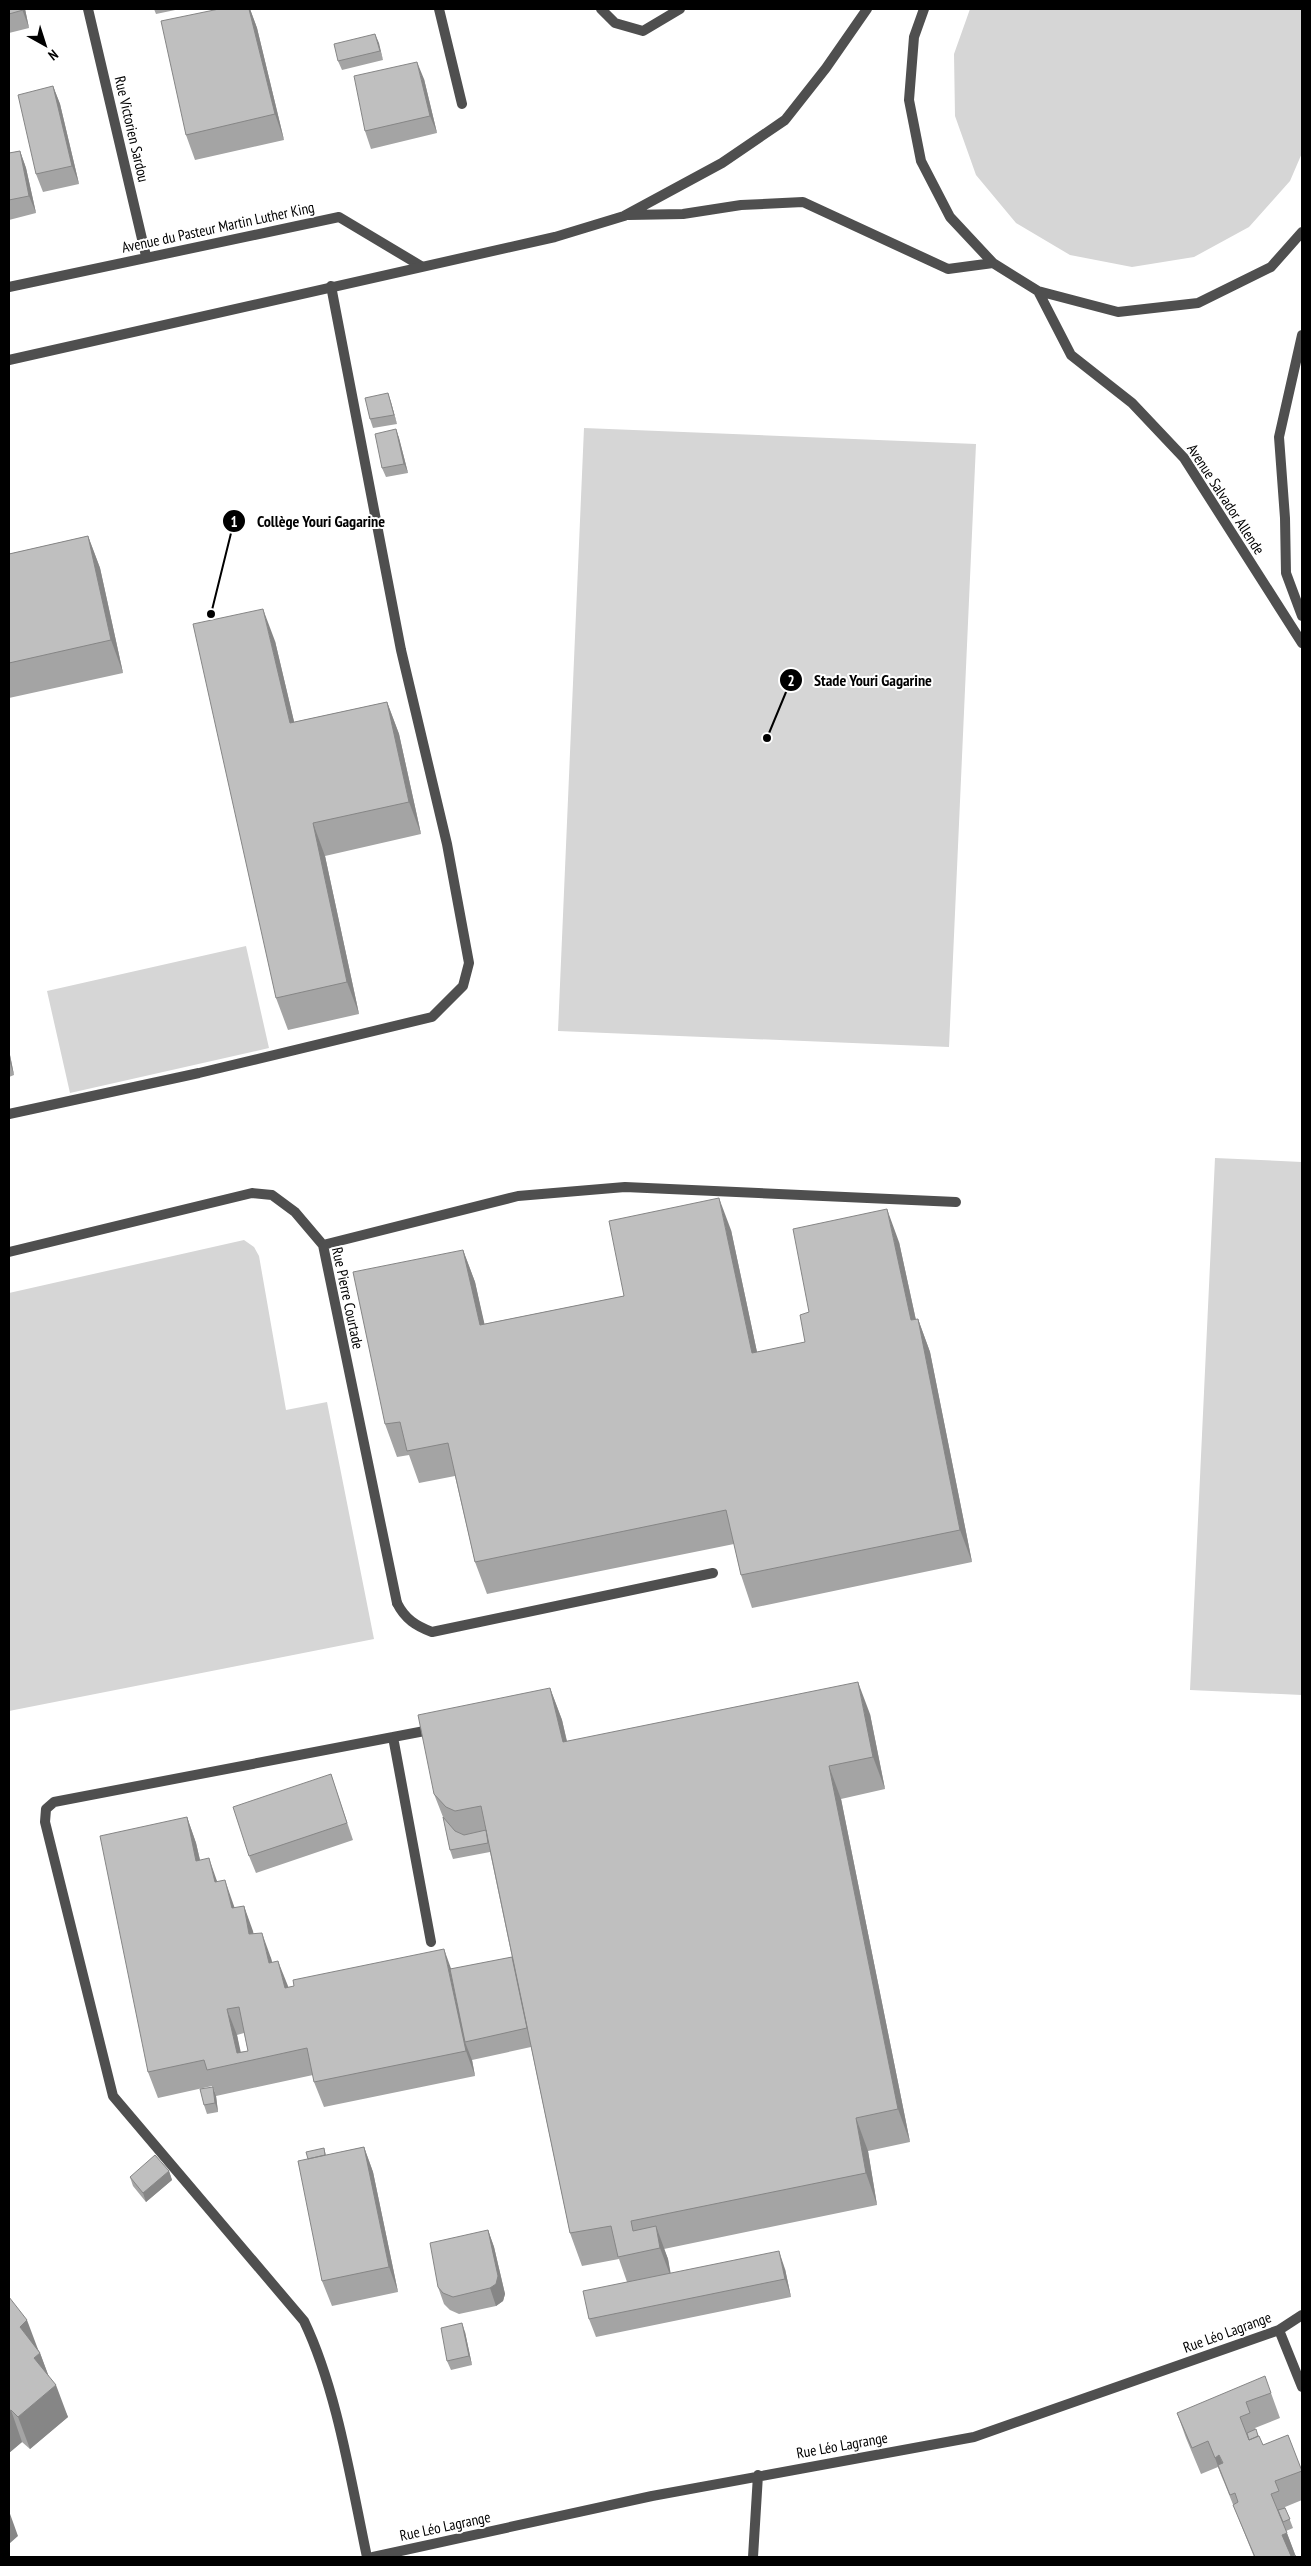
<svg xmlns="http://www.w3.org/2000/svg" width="1311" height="2566" viewBox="0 0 1311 2566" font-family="'PT Sans Narrow',sans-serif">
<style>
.green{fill:#d6d6d6}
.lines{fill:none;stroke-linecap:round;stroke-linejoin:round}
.service{stroke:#4f4f4f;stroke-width:10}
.minor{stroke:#4f4f4f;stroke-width:10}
.tertiary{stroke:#4f4f4f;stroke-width:10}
.wall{fill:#a4a4a4;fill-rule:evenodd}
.shaded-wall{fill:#868686}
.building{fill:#bfbfbf;stroke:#868686;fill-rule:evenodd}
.labels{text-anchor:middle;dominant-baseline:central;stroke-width:4;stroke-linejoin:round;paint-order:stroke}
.street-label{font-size:15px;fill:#000;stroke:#fff}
.leader{fill:none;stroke:#000;stroke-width:2}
.callout-dot{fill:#000;stroke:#fff;stroke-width:2}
.mark-label{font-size:15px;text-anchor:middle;font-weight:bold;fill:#fff}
.callout-label{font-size:16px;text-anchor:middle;font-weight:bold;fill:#000;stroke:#fff;stroke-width:4;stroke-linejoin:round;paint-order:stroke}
</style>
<rect width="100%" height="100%" fill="#fff"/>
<!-- green -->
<path class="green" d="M 970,9 L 1302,9 L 1302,153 L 1290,181 L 1249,227 L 1194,257 L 1132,267 L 1070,255 L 1016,223 L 976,175 L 955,116 L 954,54 Z
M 584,428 L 976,444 L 949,1047 L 558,1031 Z
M 246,946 L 269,1048 L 70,1093 L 47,991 Z
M 1215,1158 L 1302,1162 L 1302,1695 L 1190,1690 Z
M 244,1240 L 254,1247 L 259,1256 L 286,1410 L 327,1402 L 374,1639 L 9,1711 L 9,1293 Z"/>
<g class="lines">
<!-- service -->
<path class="service" d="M 9,1114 L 199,1073 L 432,1017 L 463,986 L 469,963 L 447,844 L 401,650 L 331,286
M 397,1603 C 405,1619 416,1626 432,1632 L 713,1573
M 393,1737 L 431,1942
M 367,2557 C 351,2482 337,2390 304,2321 L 113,2096 L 45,1822 L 46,1809 L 54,1802 L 435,1729"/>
<!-- minor -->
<path class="minor" d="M 88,9 L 146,256
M 439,9 L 462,104
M 601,9 L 615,23 L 643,31 L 680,9
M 9,287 L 339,217 L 421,266
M 323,1245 L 518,1196 L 625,1187 L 956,1202
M 9,1252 L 252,1193 L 272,1195 L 295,1212 L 323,1245 L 397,1603
M 1279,2330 L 1302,2387
M 373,2557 L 652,2496 L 974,2437 L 1279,2330 L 1302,2315
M 753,2557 L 758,2475"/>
<!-- tertiary -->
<path class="tertiary" d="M 924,9 L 914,37 L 909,100 L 921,161 L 950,217 L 993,263 L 1038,291 L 1118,312 L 1198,303 L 1271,267 L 1302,232
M 628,215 L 683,214 L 741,205 L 803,202 L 948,269 L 993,263
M 1038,291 L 1071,355 L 1132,403 L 1184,458 L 1302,643
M 1302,335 L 1279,437 L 1285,518 L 1286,573 L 1302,616
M 9,360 L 555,237 L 624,216 L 722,163 L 785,120 L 826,68 L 867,9"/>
</g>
<!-- wall -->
<path class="wall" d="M 9,9 L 25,9 L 29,28 L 9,33 Z
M 154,9 L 180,9 L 156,14 Z
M 219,9 L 250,9 L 257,28 L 284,140 L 195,160 L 186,135 Z
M 375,34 L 383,60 L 342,70 L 338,61 Z
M 424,79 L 437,133 L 371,149 L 365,131 Z
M 53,86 L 60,104 L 79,184 L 43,192 L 36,174 Z
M 20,151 L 26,168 L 36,213 L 9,220 L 9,153 Z
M 388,393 L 397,424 L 373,428 L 370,419 Z
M 396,429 L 399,438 L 408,473 L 386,477 L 382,468 Z
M 88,536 L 100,568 L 123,673 L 9,698 L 9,554 Z
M 275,641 L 294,722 L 387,702 L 399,734 L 421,834 L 325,856 L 359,1014 L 288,1030 L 276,998 Z
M 9,1050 L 14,1075 L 9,1077 Z
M 731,1230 L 757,1352 L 805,1342 L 809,1312 L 899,1242 L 916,1320 L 918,1319 L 930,1352 L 972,1562 L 752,1608 L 741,1575 L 734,1544 L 487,1594 L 475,1562 L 455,1476 L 419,1483 L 409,1455 L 397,1457 L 385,1424 L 463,1250 L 475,1282 L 484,1324 L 624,1296 Z
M 550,1688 L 562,1720 L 567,1741 L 870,1714 L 885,1789 L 841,1799 L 910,2142 L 868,2151 L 877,2205 L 664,2249 L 668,2259 L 670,2273 L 785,2269 L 791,2297 L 596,2337 L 589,2319 L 627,2282 L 619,2259 L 582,2266 L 570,2233 L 531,2047 L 472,2060 L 475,2076 L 324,2107 L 314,2082 L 313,2075 L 216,2096 L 212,2086 L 158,2098 L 148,2072 L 187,1817 L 196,1843 L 200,1860 L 217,1881 L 235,1908 L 244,1906 L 253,1934 L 271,1958 L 272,1962 L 288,1987 L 451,1969 L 512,1957 L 490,1852 L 453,1859 L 450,1850 L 443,1817 L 434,1794 ZM 244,2033 L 248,2051 L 240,2052 L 237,2035 Z
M 331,1774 L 353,1840 L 256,1873 L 249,1856 Z
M 213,2087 L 216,2096 L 218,2112 L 207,2114 L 204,2105 Z
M 364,2147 L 373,2172 L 398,2292 L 332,2306 L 322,2281 L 308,2159 L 324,2148 L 326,2155 Z
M 169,2171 L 172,2180 L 146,2202 L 133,2186 L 130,2177 Z
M 488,2230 L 494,2247 L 505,2294 L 503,2301 L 496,2306 L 459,2314 L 450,2310 L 444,2304 L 438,2287 Z
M 9,2297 L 40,2353 L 48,2375 L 68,2417 L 30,2449 L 22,2442 L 9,2453 Z
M 465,2332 L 472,2365 L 451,2370 L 447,2361 Z
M 1271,2393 L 1280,2418 L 1255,2428 L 1263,2445 L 1288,2435 L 1302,2472 L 1302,2500 L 1285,2507 L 1293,2528 L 1286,2531 L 1296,2557 L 1254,2557 L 1218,2467 L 1201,2474 L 1186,2438 L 1177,2413 Z"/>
<!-- shaded-wall -->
<path class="shaded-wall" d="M 22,9 L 25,9 L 29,28 Z
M 249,9 L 250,9 L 257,28 L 284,140 L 275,114 Z
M 375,34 L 379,43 L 383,60 L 380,51 Z
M 417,62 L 424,79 L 437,133 L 430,116 Z
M 53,86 L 60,104 L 79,184 L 72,166 Z
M 20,151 L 26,168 L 36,213 L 29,196 Z
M 388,393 L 391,402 L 397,424 L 394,415 Z
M 396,429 L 399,438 L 408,473 L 404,464 Z
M 88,536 L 100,568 L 123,673 L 111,640 Z
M 263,609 L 275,641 L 302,755 L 290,723 Z
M 387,702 L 399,734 L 421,834 L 409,802 Z
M 313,823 L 325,856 L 359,1014 L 347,982 Z
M 9,1050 L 14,1075 L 9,1060 Z
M 719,1198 L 731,1230 L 764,1385 L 752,1353 Z
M 887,1209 L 899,1242 L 923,1353 L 911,1320 Z
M 463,1250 L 475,1282 L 492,1357 L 480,1325 Z
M 918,1319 L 930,1352 L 972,1562 L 960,1530 Z
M 858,1682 L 870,1714 L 885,1789 L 873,1757 Z
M 550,1688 L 562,1720 L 574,1774 L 563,1742 Z
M 829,1766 L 841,1799 L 910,2142 L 898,2109 Z
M 187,1817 L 196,1843 L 206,1886 L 196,1861 Z
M 209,1858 L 218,1884 L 215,1882 Z
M 225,1880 L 234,1906 L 241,1934 L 232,1908 Z
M 244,1906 L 253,1931 L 259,1960 L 249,1934 Z
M 262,1933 L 271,1958 L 278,1988 L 269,1963 Z
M 444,1949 L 453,1974 L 465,2042 L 472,2060 L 475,2076 L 466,2051 Z
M 278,1961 L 288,1986 L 294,2013 L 285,1988 Z
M 227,2009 L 237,2035 L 243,2062 L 237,2053 Z
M 213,2087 L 216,2096 L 218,2112 L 215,2103 Z
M 856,2118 L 868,2151 L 877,2205 L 866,2173 Z
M 364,2147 L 373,2172 L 398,2292 L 389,2267 Z
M 169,2171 L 172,2180 L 146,2202 L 143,2193 Z
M 656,2226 L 668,2259 L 672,2280 L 660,2248 Z
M 488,2230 L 494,2247 L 505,2294 L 503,2301 L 496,2306 L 490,2288 Z
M 779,2251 L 785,2269 L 791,2297 L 785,2279 Z
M 27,2320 L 39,2352 L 20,2327 Z
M 462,2323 L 465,2332 L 472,2365 L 469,2356 Z
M 40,2353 L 52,2385 L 34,2358 Z
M 56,2385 L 68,2417 L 30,2449 L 18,2417 Z
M 11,2410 L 22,2442 L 9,2453 L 9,2411 Z
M 1219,2455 L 1229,2480 L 1218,2465 L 1224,2483 L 1215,2458 Z
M 9,2511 L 18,2536 L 9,2544 Z
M 1287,2533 L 1296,2557 L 1290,2557 L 1282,2535 Z"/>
<!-- building -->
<path class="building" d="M 9,9 L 22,9 L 23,10 L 9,14 Z
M 219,9 L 249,9 L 275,114 L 186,135 L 161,21 Z
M 375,34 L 380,51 L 338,61 L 334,44 Z
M 417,62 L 430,116 L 365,131 L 354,76 Z
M 53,86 L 72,166 L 36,174 L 18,95 Z
M 20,151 L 29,196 L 9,200 L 9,153 Z
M 388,393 L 394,415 L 370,419 L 365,398 Z
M 396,429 L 404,464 L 382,468 L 375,434 Z
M 88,536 L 111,640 L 9,663 L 9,554 Z
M 263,609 L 290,723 L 387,702 L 409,802 L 313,823 L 347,982 L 276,998 L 193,624 Z
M 719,1198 L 752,1353 L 805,1342 L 800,1315 L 809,1312 L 793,1229 L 887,1209 L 911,1320 L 918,1319 L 960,1530 L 741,1575 L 726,1510 L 475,1562 L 448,1443 L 407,1451 L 400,1422 L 385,1424 L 353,1272 L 463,1250 L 480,1325 L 624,1296 L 609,1221 Z
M 858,1682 L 873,1757 L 829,1766 L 898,2109 L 856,2118 L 866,2173 L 631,2221 L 633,2231 L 656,2226 L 660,2248 L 618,2257 L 611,2226 L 570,2233 L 481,1806 L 455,1811 L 446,1807 L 434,1794 L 418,1715 L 550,1688 L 563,1742 Z
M 331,1774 L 347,1823 L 249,1856 L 233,1807 Z
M 187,1817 L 196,1861 L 209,1858 L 215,1882 L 225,1880 L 232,1908 L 244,1906 L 249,1934 L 262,1933 L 269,1963 L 278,1961 L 285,1988 L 294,1986 L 293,1980 L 444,1949 L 466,2051 L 314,2082 L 307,2048 L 207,2070 L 204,2060 L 148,2072 L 100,1836 ZM 239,2007 L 248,2051 L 237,2053 L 227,2009 Z
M 443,1817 L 455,1831 L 464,1835 L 486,1830 L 488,1843 L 450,1850 Z
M 512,1957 L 527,2028 L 465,2042 L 450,1969 Z
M 213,2087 L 215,2103 L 204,2105 L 200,2089 Z
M 364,2147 L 389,2267 L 322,2281 L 298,2161 Z
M 324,2148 L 325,2155 L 308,2159 L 306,2152 Z
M 155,2155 L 169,2171 L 143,2193 L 130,2177 Z
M 488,2230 L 498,2276 L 496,2284 L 490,2288 L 453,2297 L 443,2293 L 438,2287 L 430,2243 Z
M 779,2251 L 785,2279 L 589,2319 L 583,2291 Z
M 9,2297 L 27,2320 L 20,2327 L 40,2353 L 34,2358 L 56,2385 L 18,2417 L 11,2410 L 9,2411 Z
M 462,2323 L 469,2356 L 447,2361 L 441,2328 Z
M 1265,2376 L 1271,2393 L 1246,2402 L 1250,2413 L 1240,2417 L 1249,2440 L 1259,2436 L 1263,2445 L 1288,2435 L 1302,2471 L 1275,2481 L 1279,2491 L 1271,2494 L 1287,2533 L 1282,2535 L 1291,2556 L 1295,2555 L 1296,2557 L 1255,2557 L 1233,2505 L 1238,2502 L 1235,2493 L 1230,2495 L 1218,2465 L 1223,2463 L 1219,2455 L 1215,2458 L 1208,2441 L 1192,2448 L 1177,2413 Z
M 1256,2429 L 1258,2436 L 1249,2440 L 1247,2433 Z
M 1285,2508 L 1290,2519 L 1283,2522 L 1278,2510 Z"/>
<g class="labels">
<!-- street labels -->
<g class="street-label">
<text transform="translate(132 129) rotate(77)">Rue Victorien Sardou</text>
<text transform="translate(218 227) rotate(-12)">Avenue du Pasteur Martin Luther King</text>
<text transform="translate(1226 499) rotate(57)">Avenue Salvador Allende</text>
<text transform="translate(348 1298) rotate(78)">Rue Pierre Courtade</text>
<text transform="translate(1227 2332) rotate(-20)">Rue Léo Lagrange</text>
<text transform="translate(842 2445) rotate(-10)">Rue Léo Lagrange</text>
<text transform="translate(445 2526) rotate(-12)">Rue Léo Lagrange</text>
</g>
</g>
<!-- callouts -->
<path class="leader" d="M211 614L234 521M767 738L791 680"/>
<g class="callout-dot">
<circle cx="211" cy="614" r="5"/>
<circle cx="767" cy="738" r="5"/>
<circle cx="234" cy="521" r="12"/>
<circle cx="791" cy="680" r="12"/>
</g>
<g class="mark-label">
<text x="234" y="527">1</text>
<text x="791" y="686">2</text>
</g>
<g class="callout-label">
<text x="321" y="527">Collège Youri Gagarine</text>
<text x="873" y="686">Stade Youri Gagarine</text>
</g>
<!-- border -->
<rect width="1311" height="2566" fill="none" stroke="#000000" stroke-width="20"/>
<!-- north arrow -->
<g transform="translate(45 45) rotate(141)" stroke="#ffffff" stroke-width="4" paint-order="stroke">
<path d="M0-4L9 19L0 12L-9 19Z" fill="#000000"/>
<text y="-8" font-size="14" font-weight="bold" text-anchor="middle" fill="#000000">N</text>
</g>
</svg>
